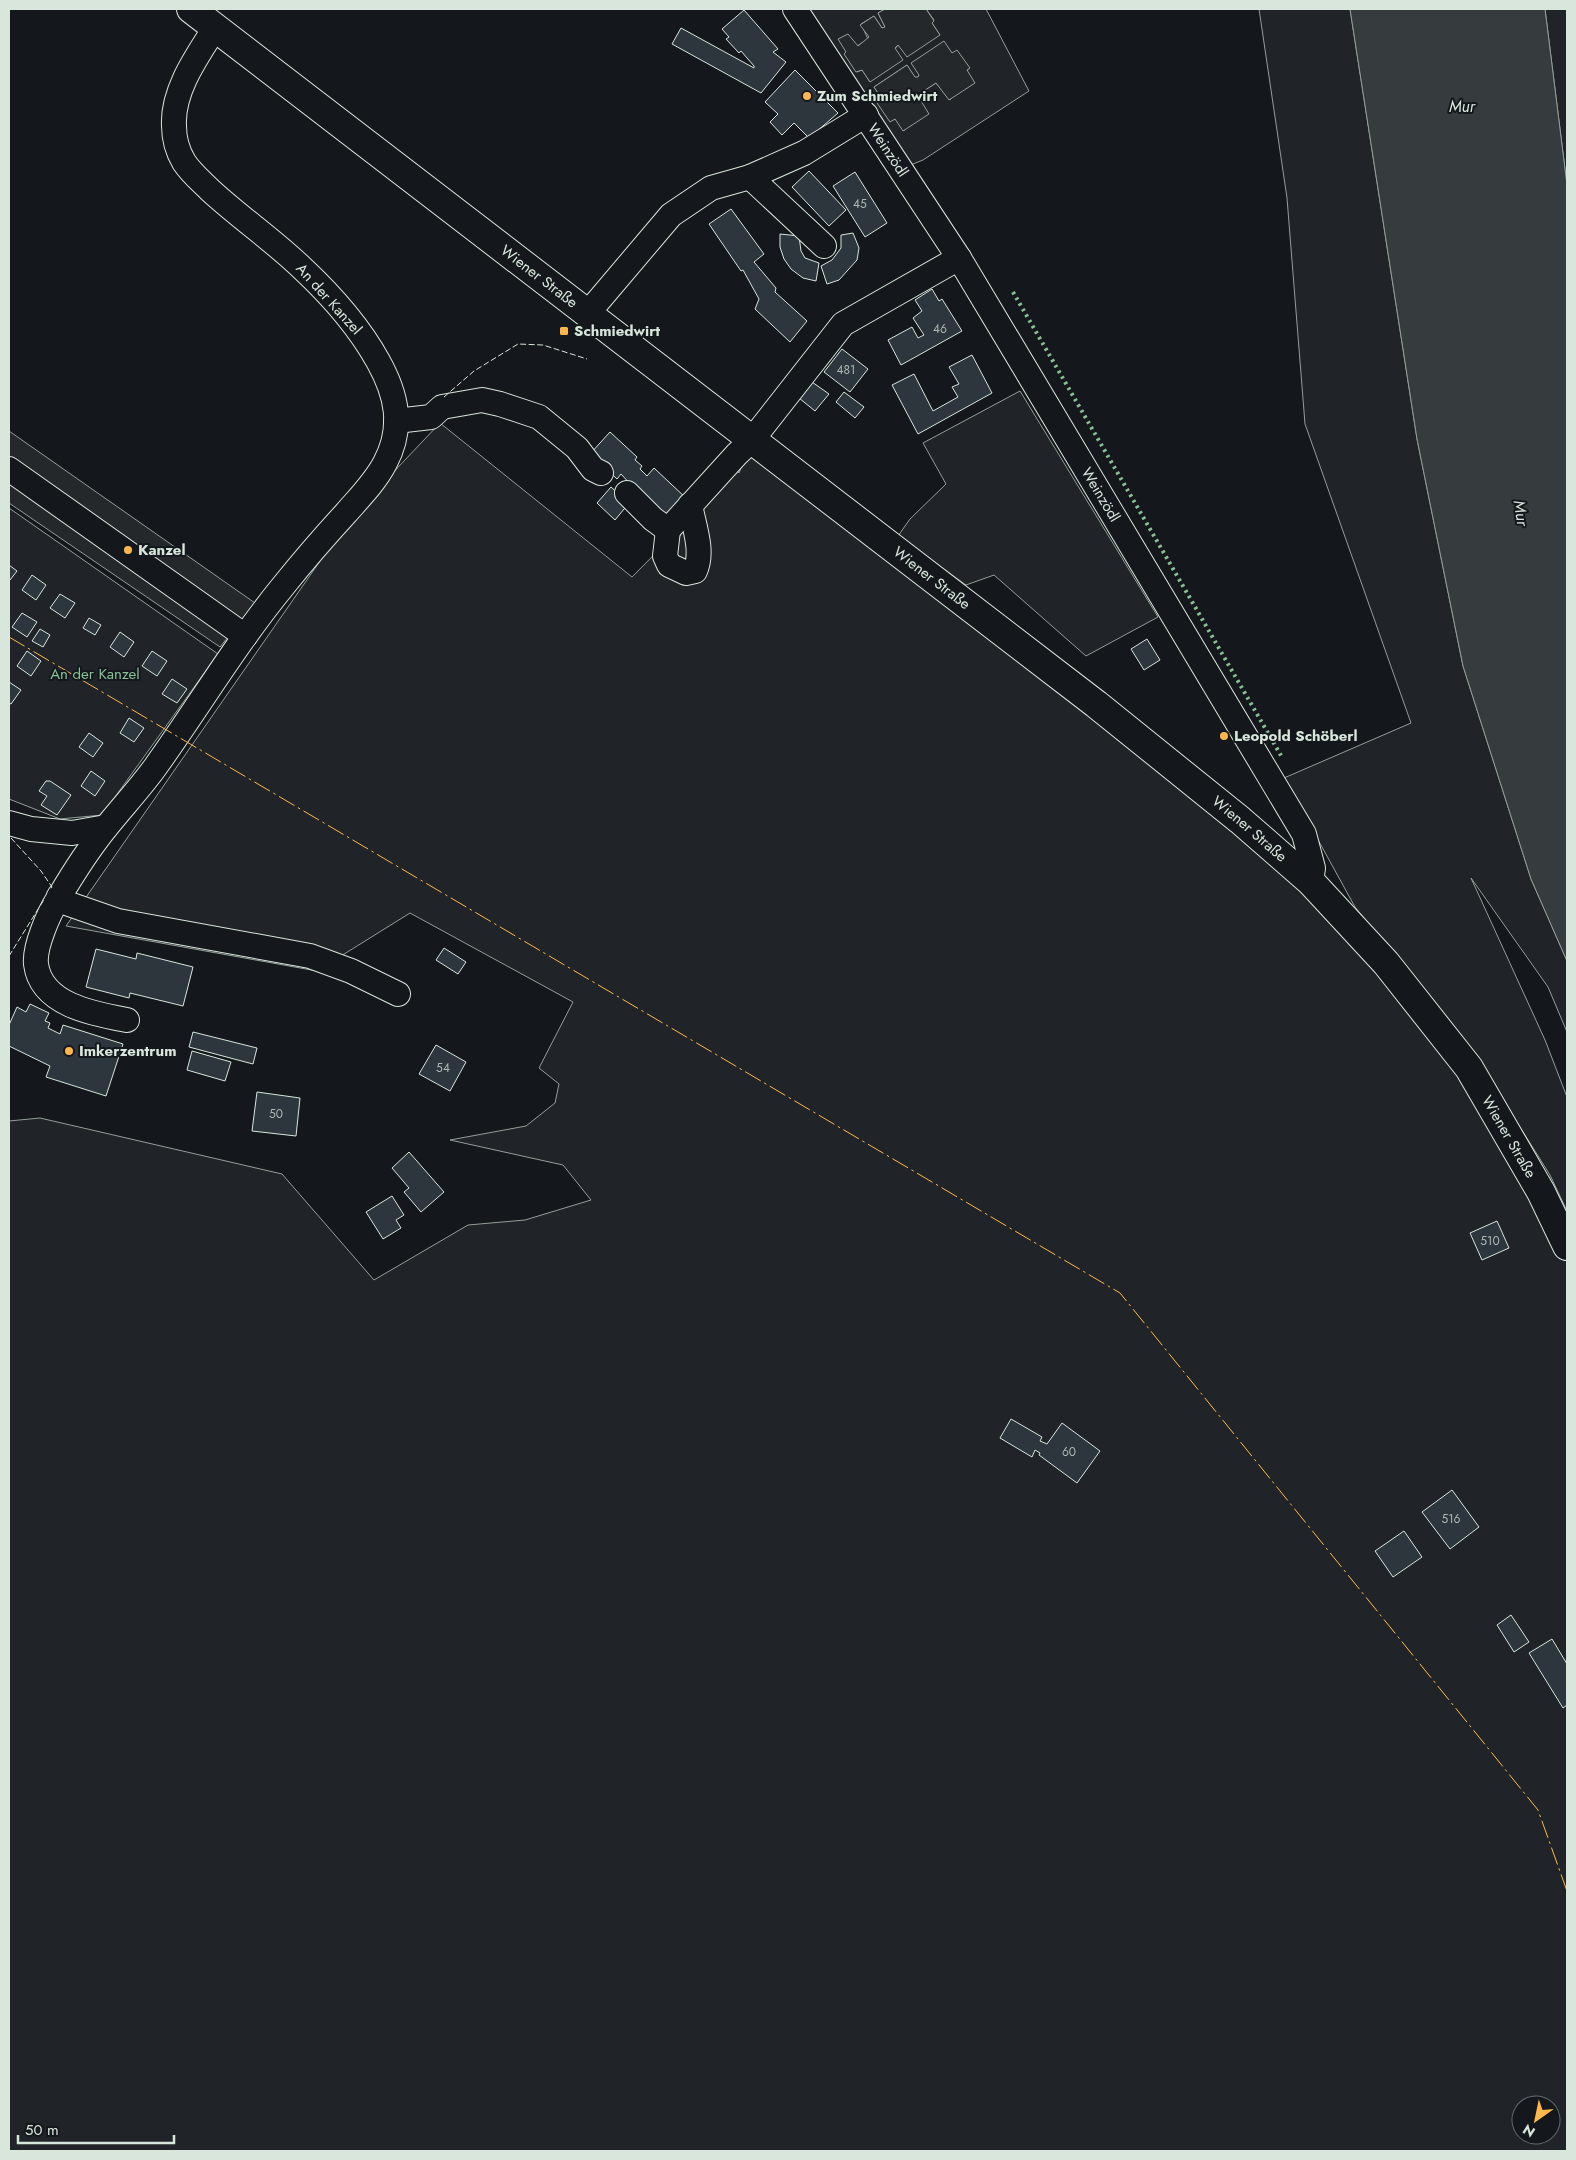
<svg xmlns="http://www.w3.org/2000/svg" width="1576" height="2160" viewBox="0 0 1576 2160" font-family="Jost,sans-serif">
<style>
.green{fill:#202428;stroke:#939e99;fill-rule:evenodd}
.parking{fill:#24282b;stroke:#939e99}
.water{fill:#363b3e;stroke:#939e99}
.building{fill:#2c363c;stroke:#d8e6dc}
.lines{fill:none;stroke-linecap:round;stroke-linejoin:round}
.minor-casing{stroke:#d8e6dc;stroke-width:26}
.major-casing{stroke:#d8e6dc;stroke-width:30}
.minor{stroke:#14181c;stroke-width:24}
.major{stroke:#14181c;stroke-width:28}
.hedge{stroke:#8ac095;stroke-width:4;stroke-dasharray:2.5 4;stroke-linecap:butt}
.fence{stroke:#d8e6dc;stroke-width:1;stroke-dasharray:6 2.5;stroke-linecap:butt}
.power{stroke:#ffb74d;stroke-width:1;stroke-dasharray:18 4 2.5 4;stroke-linecap:butt}
.poi-dot{fill:#ffb74d;stroke:#14181c;stroke-width:2}
.labels{text-anchor:middle;dominant-baseline:central;stroke-width:4;stroke-linejoin:round;paint-order:stroke}
.number-label{font-size:12px;fill:#adbab4}
.poi-label{font-size:15px;font-weight:bold;fill:#d8e6dc;stroke:#14181c;text-anchor:start}
.street-label{font-size:15px;fill:#d8e6dc;stroke:#14181c}
.park-label{font-size:15px;fill:#8ac095;stroke:#14181c}
.water-label{font-size:16px;font-style:italic;fill:#d8e6dc;stroke:#14181c}
</style>
<rect width="100%" height="100%" fill="#14181c"/>
<!-- green -->
<path class="green" d="M 795,9 L 885,9 L 878,13 L 885,27 L 882,28 L 874,16 L 861,24 L 868,39 L 857,46 L 855,45 L 846,52 L 857,72 L 862,70 L 870,82 L 898,45 L 940,35 L 932,23 L 934,20 L 926,9 L 986,9 L 1029,91 L 923,160 L 913,164 L 898,165 ZM 957,51 L 969,68 L 950,100 L 936,83 L 919,94 L 904,131 L 896,119 L 890,121 L 878,103 L 882,99 L 874,87 L 907,65 L 915,78 L 918,77 Z
M 1259,9 L 1350,9 L 1417,439 L 1463,666 L 1531,879 L 1567,961 L 1567,1032 L 1548,987 L 1471,878 L 1545,1040 L 1567,1097 L 1567,1211 L 1550,1175 L 1508,1108 L 1442,1012 L 1355,907 L 1284,778 L 1411,723 L 1305,424 L 1287,198 Z
M 1545,9 L 1567,9 L 1567,185 Z
M 1020,391 L 1158,617 L 1086,656 L 994,575 L 966,585 L 898,536 L 910,519 L 946,484 L 923,443 Z
M 440,423 L 632,577 L 737,471 L 739,473 L 752,440 L 1096,704 L 1386,963 L 1567,1246 L 1567,2151 L 9,2151 L 9,1121 L 40,1118 L 282,1174 L 374,1280 L 468,1225 L 525,1220 L 591,1200 L 563,1165 L 450,1140 L 526,1126 L 555,1103 L 559,1084 L 539,1068 L 573,1002 L 410,913 L 317,971 L 66,926 L 350,518 ZM 1521,2105 L 1551,2105 L 1551,2135 L 1521,2135 Z
M 9,508 L 218,654 L 102,815 L 60,819 L 9,799 Z"/>
<!-- parking -->
<path class="parking" d="M 885,9 L 926,9 L 934,21 L 932,23 L 940,35 L 907,57 L 898,45 L 895,48 L 903,60 L 870,82 L 862,70 L 856,72 L 844,54 L 846,52 L 838,39 L 848,34 L 858,46 L 869,37 L 860,25 L 874,16 L 882,28 L 885,27 L 878,13 Z
M 944,41 L 952,53 L 957,50 L 970,68 L 967,70 L 975,83 L 949,100 L 936,83 L 919,94 L 918,96 L 929,114 L 903,131 L 895,119 L 890,122 L 877,103 L 882,99 L 874,87 L 907,65 L 915,77 L 918,77 L 919,75 L 911,63 Z
M 9,431 L 255,603 L 220,647 L 9,503 Z"/>
<!-- water -->
<path class="water" d="M 1350,9 L 1545,9 L 1567,185 L 1567,961 L 1531,879 L 1463,666 L 1417,439 Z"/>
<!-- building -->
<path class="building" d="M 744,10 L 778,49 L 773,52 L 786,62 L 761,93 L 672,44 L 681,28 L 754,68 L 754,66 L 741,51 L 739,53 L 726,39 L 729,37 L 722,29 Z
M 795,70 L 838,113 L 809,138 L 794,123 L 782,135 L 770,122 L 778,114 L 765,102 Z
M 809,171 L 846,210 L 829,226 L 792,187 Z
M 855,172 L 887,223 L 865,237 L 833,186 Z
M 731,209 L 764,254 L 754,262 L 776,288 L 775,292 L 807,321 L 790,342 L 755,309 L 759,299 L 743,270 L 741,271 L 709,224 Z
M 853,233 L 859,248 L 857,260 L 839,280 L 827,284 L 821,266 L 832,260 L 841,248 L 841,235 Z
M 780,234 L 799,236 L 801,251 L 805,258 L 819,263 L 816,281 L 803,278 L 791,269 L 784,259 L 780,247 Z
M 932,289 L 939,301 L 942,299 L 962,331 L 901,365 L 888,340 L 912,327 L 918,338 L 924,335 L 913,318 L 922,311 L 915,300 Z
M 842,349 L 868,369 L 850,392 L 824,372 Z
M 972,355 L 992,393 L 918,434 L 892,385 L 914,374 L 933,411 L 958,397 L 952,387 L 959,384 L 949,367 Z
M 812,382 L 829,394 L 815,411 L 799,398 Z
M 844,392 L 864,407 L 855,418 L 836,402 Z
M 610,432 L 637,457 L 635,460 L 642,466 L 640,469 L 647,476 L 654,468 L 687,499 L 665,522 L 621,474 L 617,479 L 590,454 Z
M 611,487 L 629,503 L 615,520 L 597,503 Z
M 9,565 L 17,571 L 10,580 L 9,579 Z
M 32,575 L 46,585 L 36,600 L 22,590 Z
M 60,594 L 75,603 L 65,618 L 50,608 Z
M 22,613 L 37,622 L 27,637 L 12,627 Z
M 89,618 L 101,625 L 95,635 L 83,628 Z
M 40,629 L 50,635 L 43,647 L 32,641 Z
M 120,632 L 134,642 L 124,657 L 110,647 Z
M 1147,639 L 1160,660 L 1144,670 L 1131,649 Z
M 27,651 L 41,661 L 31,676 L 17,666 Z
M 152,651 L 167,661 L 157,676 L 142,666 Z
M 172,679 L 187,689 L 177,703 L 162,694 Z
M 9,682 L 21,690 L 11,704 L 9,703 Z
M 129,718 L 144,728 L 134,742 L 120,733 Z
M 89,733 L 103,743 L 93,757 L 79,747 Z
M 91,771 L 105,781 L 95,796 L 81,786 Z
M 46,781 L 50,781 L 71,795 L 57,815 L 41,805 L 47,796 L 39,791 Z
M 444,948 L 466,962 L 458,974 L 436,960 Z
M 96,949 L 136,959 L 137,953 L 193,967 L 183,1006 L 130,993 L 129,998 L 86,987 Z
M 30,1004 L 49,1013 L 45,1021 L 50,1023 L 48,1028 L 60,1034 L 63,1025 L 123,1044 L 106,1096 L 46,1077 L 50,1066 L 9,1046 L 9,1025 L 17,1007 L 26,1012 Z
M 193,1032 L 257,1048 L 253,1064 L 189,1047 Z
M 436,1045 L 466,1062 L 450,1091 L 419,1074 Z
M 192,1051 L 231,1062 L 225,1081 L 187,1070 Z
M 257,1092 L 300,1098 L 296,1136 L 252,1131 Z
M 409,1152 L 444,1192 L 421,1212 L 404,1192 L 409,1188 L 392,1168 Z
M 392,1196 L 404,1215 L 396,1220 L 401,1228 L 383,1239 L 366,1212 Z
M 1497,1221 L 1509,1248 L 1482,1260 L 1470,1233 Z
M 1011,1419 L 1042,1437 L 1040,1441 L 1047,1444 L 1062,1423 L 1100,1451 L 1077,1483 L 1039,1455 L 1040,1453 L 1035,1450 L 1032,1457 L 1000,1438 Z
M 1452,1490 L 1479,1527 L 1450,1549 L 1422,1512 Z
M 1404,1531 L 1422,1557 L 1393,1577 L 1375,1551 Z
M 1511,1615 L 1529,1642 L 1514,1652 L 1497,1625 Z
M 1552,1639 L 1567,1664 L 1567,1705 L 1563,1708 L 1529,1653 Z"/>
<g class="lines">
<!-- minor casing -->
<g class="minor-casing">
<g id="minor">
<path id="s1" d="M 795,9 L 959,258 L 1304,834 L 1313,868 L 1311,882"/>
<path d="M 750,177 L 824,246"/>
<path d="M 588,313 L 671,215 L 711,188 L 750,177 L 804,153 L 866,115"/>
<path d="M 396,421 L 431,417 L 442,407 L 482,400 L 500,404 L 539,417 L 577,448 L 593,469 L 601,473"/>
<path d="M 9,469 L 245,636"/>
<path d="M 627,493 L 653,519 L 668,530 L 737,454 L 752,440 L 843,324 L 959,258"/>
<path d="M 668,530 L 665,556 L 669,565 L 686,573 L 695,571 C 704,552 694,526 690,505"/>
<path d="M 9,823 L 31,829 L 72,833 L 106,827"/>
<path d="M 59,896 L 69,904 L 118,921 L 310,956 L 351,971 L 398,994"/>
<path d="M 127,1020 C 94,1014 41,1005 36,964 C 34,947 49,913 58,899 C 72,875 90,847 108,825 C 124,805 141,787 156,766 C 199,706 237,642 284,585 C 304,560 325,536 346,513 C 360,497 375,482 385,463 C 404,427 397,395 378,361 C 358,325 332,296 302,268 C 273,240 239,217 210,190 C 201,181 191,173 184,162 C 178,152 174,138 174,126 C 172,91 197,56 215,28"/>
</g>
</g>
<!-- major casing -->
<g class="major-casing">
<g id="major">
<path id="s2" d="M 191,9 L 1096,704 L 1240,820 L 1311,882 L 1386,963 L 1469,1068 L 1541,1192 L 1567,1246"/>
</g>
</g>
<!-- minor -->
<use href="#minor" class="minor"/>
<!-- major -->
<use href="#major" class="major"/>
<!-- hedge -->
<path class="hedge" d="M 1013,292 L 1283,759"/>
<!-- fence -->
<path class="fence" d="M 444,397 L 474,371 L 518,344 L 543,345 L 587,359
M 11,838 L 41,871 L 52,887 L 50,890
M 9,956 L 45,898"/>
<!-- power -->
<path class="power" d="M 9,637 L 1120,1293 L 1538,1810 L 1567,1891"/>
</g>
<!-- markers -->
<g class="poi-dot">
<circle cx="807" cy="96" r="5"/>
<rect x="559" y="326" width="10" height="10" rx="2.5"/>
<circle cx="128" cy="550" r="5"/>
<circle cx="1224" cy="736" r="5"/>
<circle cx="69" cy="1051" r="5"/>
</g>
<g class="labels">
<!-- number labels -->
<g class="number-label">
<text x="860" y="204">45</text>
<text x="940" y="329">46</text>
<text x="846" y="370">481</text>
<text x="443" y="1068">54</text>
<text x="276" y="1114">50</text>
<text x="1490" y="1241">510</text>
<text x="1069" y="1452">60</text>
<text x="1451" y="1519">516</text>
</g>
<!-- poi labels -->
<g class="poi-label">
<text x="817" y="96">Zum Schmiedwirt</text>
<text x="574" y="331">Schmiedwirt</text>
<text x="138" y="550">Kanzel</text>
<text x="1234" y="736">Leopold Schöberl</text>
<text x="79" y="1051">Imkerzentrum</text>
</g>
<!-- street labels -->
<g class="street-label">
<text stroke="none"><textPath href="#s1" startOffset="169">Weinzödl</textPath></text>
<text stroke="none"><textPath href="#s2" startOffset="439">Wiener Straße</textPath></text>
<text transform="translate(329 299) rotate(48)">An der Kanzel</text>
<text stroke="none"><textPath href="#s1" startOffset="574">Weinzödl</textPath></text>
<text stroke="none"><textPath href="#s2" startOffset="934">Wiener Straße</textPath></text>
<text stroke="none"><textPath href="#s2" startOffset="1339">Wiener Straße</textPath></text>
<text stroke="none"><textPath href="#s2" startOffset="1744">Wiener Straße</textPath></text>
</g>
<!-- park labels -->
<g class="park-label">
<text x="95" y="674">An der Kanzel</text>
</g>
<!-- water labels -->
<g class="water-label">
<text x="1462" y="106">Mur</text>
<text transform="translate(1521 513) rotate(81)">Mur</text>
</g>
</g>
<!-- border -->
<rect width="1576" height="2160" fill="none" stroke="#d8e6dc" stroke-width="20"/>
<!-- north arrow -->
<g transform="translate(1536 2120) rotate(213)"><circle r="24" fill="#14181c" stroke="#626a69"/>
<path d="M0-4L9 19L0 12L-9 19Z" fill="#ffb74d"/>
<text y="-8" font-size="14" font-weight="bold" text-anchor="middle" fill="#d8e6dc">N</text>
</g>
<!-- scale -->
<path d="M18 2135v8h156v-8" fill="none" stroke="#d8e6dc" stroke-width="2.5"/>
<text x="25" y="2135" font-size="15" fill="#d8e6dc" stroke="#14181c" stroke-width="4" paint-order="stroke">50 m</text>
</svg>
